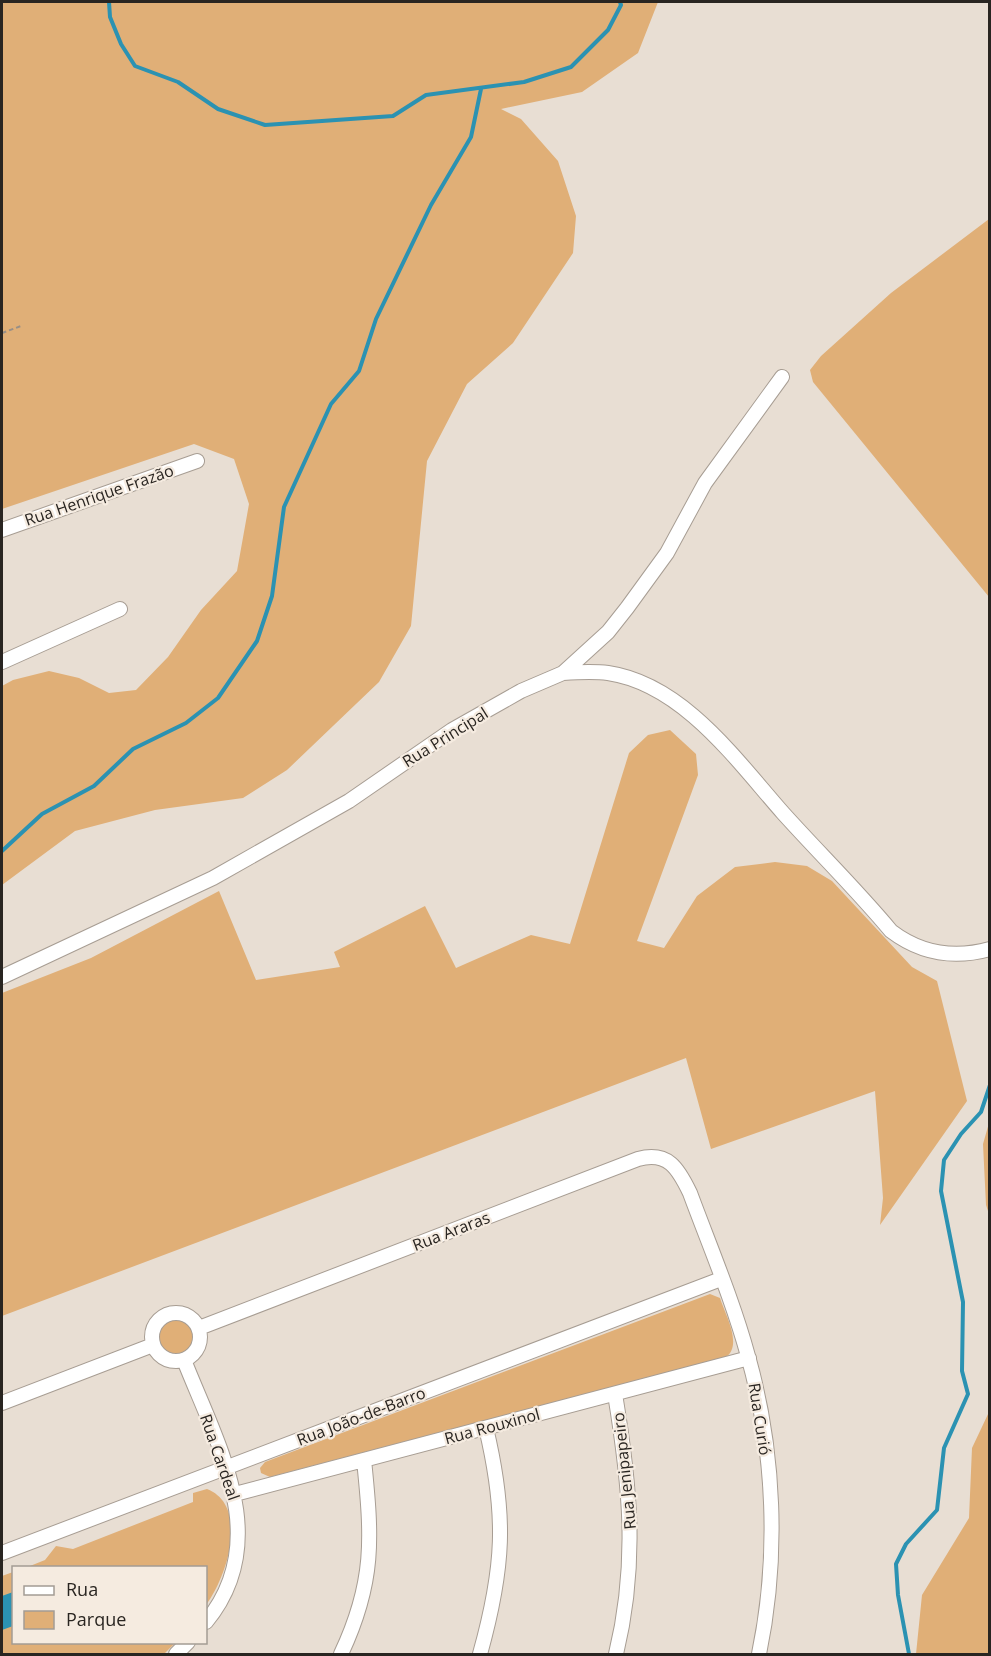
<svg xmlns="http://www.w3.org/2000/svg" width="991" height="1656" viewBox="0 0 991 1656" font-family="'Open Sans',sans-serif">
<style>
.green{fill:#e0af77}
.water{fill:#2b92b2}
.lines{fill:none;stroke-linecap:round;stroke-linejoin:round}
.stream{stroke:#2b92b2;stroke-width:4}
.street-casing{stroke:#a79d93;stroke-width:16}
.path{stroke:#978f87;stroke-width:2;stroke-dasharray:4.5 3;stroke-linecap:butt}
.street{stroke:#fff;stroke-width:14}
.labels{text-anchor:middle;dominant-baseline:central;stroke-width:4.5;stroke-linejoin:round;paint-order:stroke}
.street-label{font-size:16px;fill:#292521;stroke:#f5ebe0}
</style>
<rect width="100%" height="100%" fill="#e8ded3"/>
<!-- green -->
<path class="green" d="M 2,2 L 658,2 L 638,53 L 582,92 L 501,109 L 521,119 L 558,161 L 576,216 L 573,253 L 513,343 L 467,384 L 427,461 L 411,626 L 379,682 L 287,770 L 243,798 L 155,810 L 75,831 L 2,885 L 2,686 L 13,680 L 49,671 L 79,678 L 109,693 L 136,690 L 168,657 L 201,610 L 237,571 L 249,504 L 234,459 L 194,444 L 2,509 Z
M 989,219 L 989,597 L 813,382 L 810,370 L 821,356 L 891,293 Z
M 670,730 L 696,754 L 698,775 L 637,941 L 664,948 L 697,896 L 735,867 L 775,862 L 807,866 L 832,881 L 912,967 L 937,981 L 967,1101 L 880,1225 L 883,1198 L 875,1091 L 711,1149 L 686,1058 L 2,1316 L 2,993 L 91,958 L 219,891 L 256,980 L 340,967 L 334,952 L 425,906 L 456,968 L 531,935 L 570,944 L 629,753 L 648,735 Z
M 989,1123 L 989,1214 L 986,1205 L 983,1144 Z
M 710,1294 L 720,1298 C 725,1314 743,1345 726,1357 L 270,1477 L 261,1473 L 260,1468 L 265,1462 Z
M157 1337a19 19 0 1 1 38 0a19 19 0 1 1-38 0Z
M 989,1412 L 989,1654 L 916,1654 L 922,1595 L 969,1518 L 972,1448 Z
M 207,1489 C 250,1506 227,1577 206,1605 L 206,1568 L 25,1568 L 45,1560 L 56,1546 L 73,1549 L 193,1502 L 193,1493 Z
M 13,1572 L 14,1642 L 175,1643 L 164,1654 L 2,1654 L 2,1576 Z"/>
<!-- water -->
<path class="water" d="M 13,1592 L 13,1626 L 2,1630 L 2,1596 Z"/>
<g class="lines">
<!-- stream -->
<path class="stream" d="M 109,2 L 110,17 L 121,44 L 135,66 L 178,82 L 218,109 L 265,125 L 393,116 L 426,95 L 524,82 L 571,67 L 608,30 L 621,5 L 620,2
M 2,851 L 42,814 L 94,786 L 133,749 L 186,723 L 218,698 L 257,641 L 272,596 L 284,507 L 331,404 L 359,371 L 376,319 L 431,205 L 471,137 L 481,89
M 909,1654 L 898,1595 L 896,1564 L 906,1544 L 937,1510 L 944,1448 L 968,1394 L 962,1371 L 963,1302 L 941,1191 L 944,1160 L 961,1134 L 981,1112 L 990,1085"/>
<!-- street casing -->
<g class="street-casing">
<path id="street" d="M 2,530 L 197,461
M 2,662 L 120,609
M 563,673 C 578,672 593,671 608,673 C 683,684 737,761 783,813 C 819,853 857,890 891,931 C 920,953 954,959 990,949
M 2,977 L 213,878 L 349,801 L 452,730 L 521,691 L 563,673 L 608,632 L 627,608 L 667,553 L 705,483 L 782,377
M152 1337a24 24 0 1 1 48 0a24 24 0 1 1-48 0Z
M 199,1328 L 638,1159 C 668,1151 678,1168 690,1193 C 710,1247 733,1301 748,1356 C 775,1452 779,1558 759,1654
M 184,1360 C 217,1444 274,1540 206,1622
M 615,1394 C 630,1485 638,1563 616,1654
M 2,1403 L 153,1345
M 235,1494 L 749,1358
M 2,1553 L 721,1279
M 176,1654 L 188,1642
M 341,1654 C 375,1582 372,1538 364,1460
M 480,1654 C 504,1568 507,1516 486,1428"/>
</g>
<!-- path -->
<path class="path" d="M 2,333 L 21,326"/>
<!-- street -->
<use href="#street" class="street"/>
</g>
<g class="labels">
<!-- street labels -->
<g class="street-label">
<text transform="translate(99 495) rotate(-19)">Rua Henrique Frazão</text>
<text transform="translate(445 737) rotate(-32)">Rua Principal</text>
<text transform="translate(451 1231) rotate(-21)">Rua Araras</text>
<text transform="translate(361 1416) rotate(-21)">Rua João-de-Barro</text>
<text transform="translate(760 1419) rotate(81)">Rua Curió</text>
<text transform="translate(492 1426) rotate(-15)">Rua Rouxinol</text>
<text transform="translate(220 1457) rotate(71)">Rua Cardeal</text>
<text transform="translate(624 1471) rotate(-96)">Rua Jenipapeiro</text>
</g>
</g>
<!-- border -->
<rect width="991" height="1656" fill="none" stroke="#292521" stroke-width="6"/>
<!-- legend -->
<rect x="12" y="1566" width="195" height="78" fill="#f5ebe0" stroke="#a39c94" stroke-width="1.5"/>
<rect x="24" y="1586" width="30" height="9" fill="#ffffff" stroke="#a39c94" stroke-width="1.5"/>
<text x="66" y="1596" font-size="18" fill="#292521">Rua</text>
<rect x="24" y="1611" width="30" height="18" fill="#e0af77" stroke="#a39c94" stroke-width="1.5"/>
<text x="66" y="1626" font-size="18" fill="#292521">Parque</text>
</svg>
